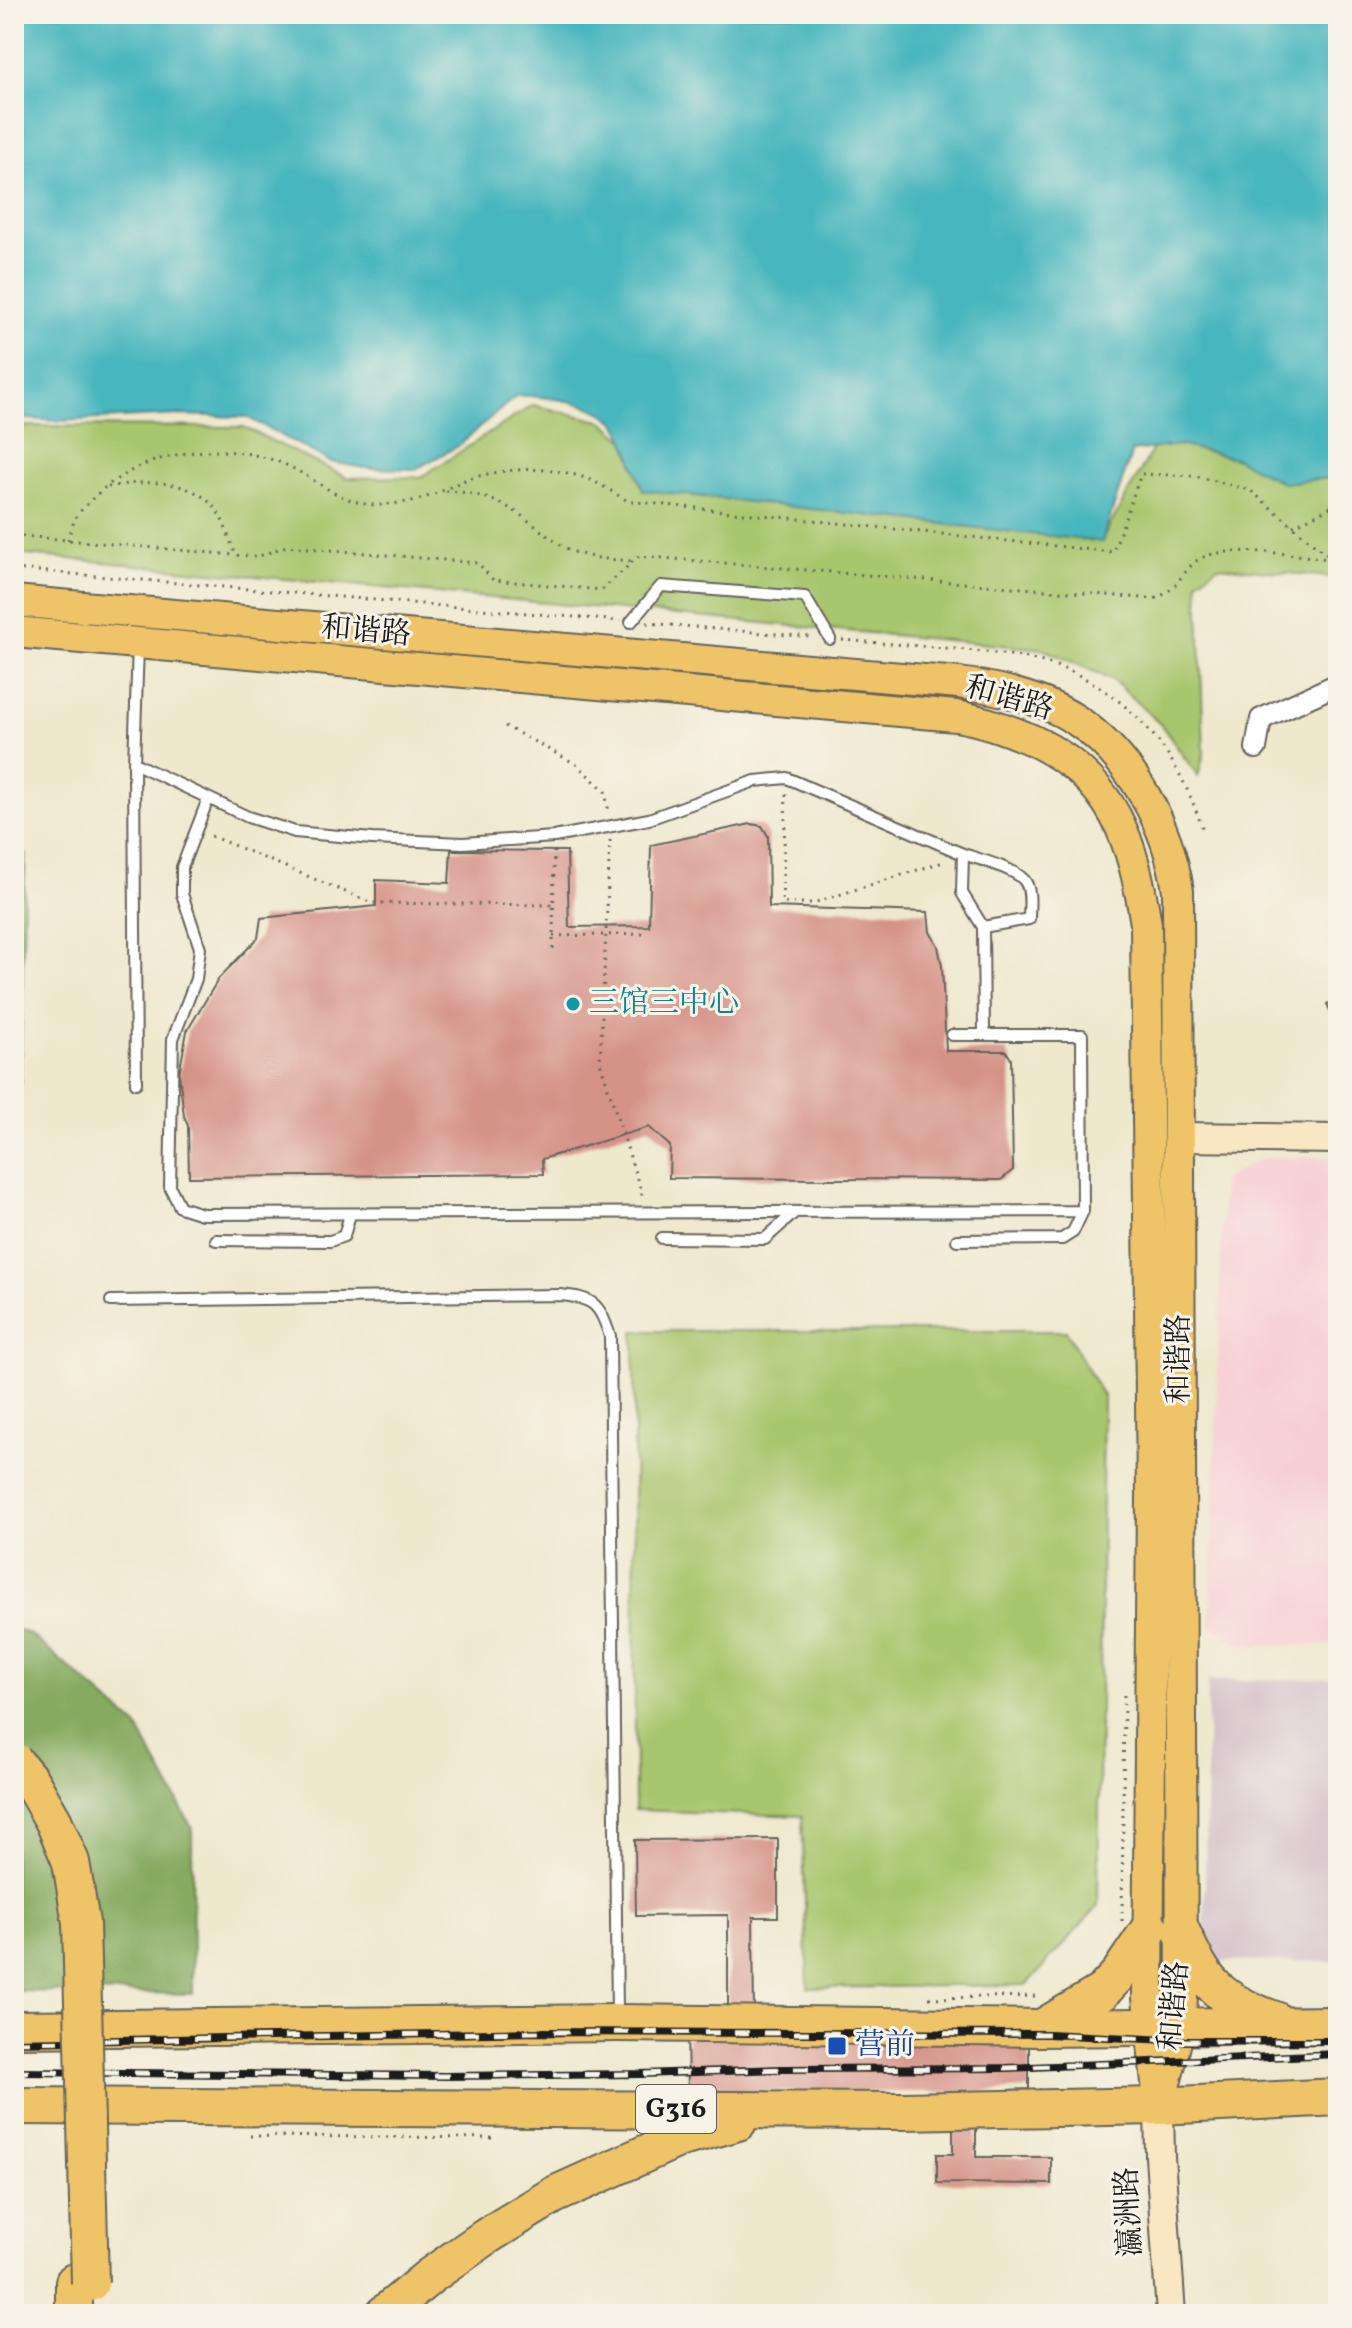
<svg xmlns="http://www.w3.org/2000/svg" width="1352" height="2328" viewBox="0 0 1352 2328" font-family="Vollkorn,'Noto Serif SC',serif">
<style>
.built{fill:#f7cfd3}
.industrial{fill:#d2bdc7}
.green{fill:#a8c66d;stroke:#627144;stroke-width:2}
.forest{fill:#86ab60;stroke:#51643e;stroke-width:2}
.water{fill:#47b6be;stroke:#32696d;stroke-width:2}
.building{fill:#d59287}
.lines{fill:none;stroke-linecap:round;stroke-linejoin:round}
.lane-casing{stroke:#66635a;stroke-width:14}
.street-casing{stroke:#66635a;stroke-width:24}
.secondary-casing{stroke:#66635a;stroke-width:32}
.primary-casing{stroke:#66635a;stroke-width:34}
.highway-casing{stroke:#66635a;stroke-width:40}
.path{stroke:#66635a;stroke-width:3;stroke-dasharray:2 6;stroke-linecap:butt}
.lane{stroke:#fff;stroke-width:10}
.street{stroke:#fff;stroke-width:20}
.secondary{stroke:#f9e7c3;stroke-width:28}
.primary{stroke:#efc469;stroke-width:30}
.highway{stroke:#efc469;stroke-width:36}
.rail-casing{stroke:#1c1c1c;stroke-width:8}
.rail{stroke:#f7f3e8;stroke-width:5;stroke-dasharray:15;stroke-linecap:butt}
.highway-bridge-casing{stroke:#66635a;stroke-width:40;stroke-linecap:butt}
.path-bridge{stroke:#66635a;stroke-width:3;stroke-dasharray:2 6;stroke-linecap:butt}
.highway-bridge{stroke:#efc469;stroke-width:36}
.culture-dot{fill:#0f9aa8;stroke:#f7f3e8;stroke-width:3}
.transit-dot{fill:#1a4fb4;stroke:#f7f3e8;stroke-width:3}
.labels{text-anchor:middle;dominant-baseline:central;stroke-width:6;stroke-linejoin:round;paint-order:stroke}
.shield{fill:#f7f3e8;stroke:#5e5c59;stroke-width:2}
.shield-label{font-size:28px;font-weight:bold;fill:#1c1c1c}
.street-label{font-size:30px;fill:#1c1c1c;stroke:#f7f3e8}
.culture-label{font-size:30px;fill:#0d838f;stroke:#f7f3e8;text-anchor:start}
.transit-label{font-size:30px;fill:#164399;stroke:#f7f3e8;text-anchor:start}
</style>
<rect width="100%" height="100%" fill="#f7f3e8"/>
<filter id="ink" filterUnits="userSpaceOnUse"><feTurbulence type="fractalNoise" baseFrequency=".0125" numOctaves="2"/><feDisplacementMap in="SourceGraphic" scale="16" xChannelSelector="R" yChannelSelector="G"/><feConvolveMatrix kernelMatrix="1 2 1 2 8 2 1 2 1" color-interpolation-filters="sRGB"/></filter>
<filter id="wash" filterUnits="userSpaceOnUse"><feTurbulence type="fractalNoise" baseFrequency=".006" numOctaves="4" result="noise"/><feDisplacementMap in="SourceGraphic" scale="32" xChannelSelector="R" yChannelSelector="G"/><feGaussianBlur stdDeviation="1.8" result="paint"/><feColorMatrix in="noise" values="0 0 0 0 0 0 0 0 0 0 0 0 0 0 0 0 0 1.4 0 .05"/><feComposite in="paint" operator="in"/></filter>
<g filter="url(#wash)">
<rect width="100%" height="100%" fill="#eee8cd"/>
<!-- built -->
<path class="built" d="M 1338,1157 L 1338,1645 L 1240,1645 L 1210,1626 L 1223,1180 L 1262,1158 Z"/>
<!-- industrial -->
<path class="industrial" d="M 1338,1678 L 1338,1962 L 1204,1961 L 1208,1681 Z"/>
<!-- green -->
<path class="green" d="M 533,405 L 604,422 L 670,480 L 1104,536 L 1159,438 L 1298,473 L 1338,477 L 1338,578 L 1218,566 L 1198,581 L 1204,754 L 1198,776 L 1161,725 L 1113,680 L 1043,649 L 26,555 L 14,548 L 14,426 L 244,427 L 347,478 L 421,477 Z
M 634,1331 L 1066,1331 L 1103,1396 L 1098,1906 L 1026,1985 L 808,1988 L 802,1816 L 635,1810 Z"/>
<!-- forest -->
<path class="forest" d="M 14,845 L 25,854 L 20,1082 L 14,1106 Z
M 14,1628 L 31,1635 L 137,1726 L 192,1828 L 193,1994 L 14,1991 Z"/>
<!-- water -->
<path class="water" d="M 14,14 L 1338,14 L 1338,477 L 1283,483 L 1235,458 L 1179,445 L 1132,451 L 1102,542 L 643,490 C 637,476 625,436 618,426 C 599,401 546,397 517,395 L 458,446 L 416,469 L 364,468 L 331,462 L 247,417 L 178,415 L 59,421 L 14,418 Z"/>
<g id="blocks">
<!-- building -->
<path class="building" d="M 751,824 L 762,826 L 768,836 L 769,907 L 928,912 L 930,932 L 938,946 L 942,966 L 946,1051 L 1006,1051 L 1011,1059 L 1013,1170 L 1001,1180 L 669,1178 L 670,1146 L 649,1127 L 542,1159 L 543,1174 L 189,1177 L 188,1126 L 184,1116 L 179,1074 L 187,1031 L 219,978 L 258,938 L 261,918 L 376,906 L 376,880 L 449,883 L 451,850 L 567,851 L 569,927 L 649,926 L 651,845 Z
M 1338,999 L 1338,1027 L 1327,1004 Z
M 778,1839 L 778,1917 L 753,1917 L 754,2021 L 1029,2018 L 1029,2089 L 976,2092 L 976,2157 L 1051,2157 L 1051,2184 L 937,2183 L 937,2154 L 953,2154 L 953,2092 L 688,2092 L 687,2021 L 728,2021 L 728,1915 L 636,1916 L 635,1840 Z"/>
</g>
</g>
<g filter="url(#ink)">
<use href="#blocks" fill-opacity="0" stroke="#66635a" stroke-width="2"/>
<g class="lines">
<!-- lane casing -->
<g class="lane-casing">
<path id="lane" d="M 631,622 L 661,586 L 805,597 L 830,639
M 134,763 L 248,817 L 295,832 L 372,839 L 463,843 L 554,837 L 649,819 L 755,781 L 787,778 L 963,854 L 962,893 L 983,927 L 984,1035
M 208,799 L 182,867 L 182,894 L 200,948 L 196,979 L 173,1039 L 170,1187 L 180,1207 L 202,1214 L 1083,1211 L 1082,1035 L 952,1035
M 963,854 C 978,859 1014,868 1024,880 C 1032,889 1029,907 1029,919 L 983,927
M 136,1083 L 134,763 L 138,646
M 662,1238 L 765,1239 L 795,1212
M 216,1240 L 330,1241 L 344,1236 L 350,1214
M 957,1240 L 1062,1239 L 1073,1232 L 1083,1211
M 111,1301 L 560,1295 C 595,1298 599,1304 610,1336 L 617,2017"/>
</g>
<!-- street casing -->
<g class="street-casing">
<path id="street" d="M 1256,748 L 1261,719 L 1338,684"/>
</g>
<!-- secondary casing -->
<g class="secondary-casing">
<path id="secondary" d="M 1180,1137 L 1338,1139
M 1159,2106 L 1160,2157 L 1171,2314"/>
</g>
<!-- primary casing -->
<g class="primary-casing">
<path id="primary" d="M 14,601 L 959,683 C 998,688 1042,698 1076,720 C 1132,757 1169,827 1178,891 L 1182,1998 L 1180,2026 L 1159,2106
M 14,632 L 956,716 C 982,720 1007,729 1032,740 C 1114,778 1133,841 1146,924 L 1152,1496 L 1148,1998 L 1158,2092"/>
</g>
<!-- highway casing -->
<g class="highway-casing">
<path id="highway" d="M 1181,1930 C 1205,1985 1218,1999 1275,2020
M 1045,2026 L 1102,1992 L 1119,1974 L 1150,1928
M 14,2029 L 617,2023 L 1040,2028 L 1338,2025
M 14,2106 L 903,2111 L 1159,2106 L 1338,2097
M 74,2314 L 74,2282
M 384,2314 L 430,2276 L 487,2236 L 554,2195 L 678,2139 L 738,2122"/>
</g>
<!-- path -->
<path class="path" d="M 108,487 C 145,480 196,477 219,514 C 226,526 230,542 236,555
M 446,491 C 476,492 502,501 526,519 C 540,529 551,540 566,548 C 587,559 609,559 632,561
M 1293,526 L 1338,503
M 22,536 L 257,557 L 286,546 L 478,563 L 493,580 L 602,590 L 639,556 L 1154,599 C 1176,591 1179,576 1195,562 C 1220,541 1305,557 1338,560
M 68,540 C 71,533 72,524 76,517 C 79,511 87,505 92,499 C 139,452 217,439 279,462 C 313,475 339,505 378,505 C 399,504 419,501 437,493 C 447,489 455,484 465,480 C 501,468 549,465 585,478 C 599,483 614,493 628,501 L 1113,552 L 1141,474 L 1195,476 L 1250,490 L 1333,560
M 14,569 L 620,621
M 647,623 L 811,637
M 842,640 C 877,643 911,645 945,648 C 984,652 1022,654 1059,667 C 1105,683 1149,722 1173,763 C 1186,784 1195,807 1203,830
M 505,726 L 576,764 L 605,791 L 609,813
M 786,794 L 782,903 L 813,903 L 943,862
M 211,836 L 372,903 L 553,905
M 610,840 L 600,1062 L 643,1198
M 553,949 L 554,849
M 1122,1921 L 1124,1692
M 929,1998 L 1041,1996
M 250,2136 L 495,2138"/>
<!-- lane -->
<use href="#lane" class="lane"/>
<!-- street -->
<use href="#street" class="street"/>
<!-- secondary -->
<use href="#secondary" class="secondary"/>
<!-- primary -->
<use href="#primary" class="primary"/>
<!-- highway -->
<use href="#highway" class="highway"/>
<!-- rail casing -->
<g class="rail-casing">
<path id="rail" d="M 14,2042 L 539,2032 L 1048,2034 L 1188,2041 L 1338,2041
M 14,2072 L 446,2076 L 641,2074 L 783,2069 L 1006,2068 L 1338,2054"/>
</g>
<!-- rail -->
<use href="#rail" class="rail"/>
<!-- highway-bridge casing -->
<g class="highway-bridge-casing">
<path id="highway-bridge" d="M 14,1761 L 30,1780 L 54,1822 L 71,1862 L 81,1923 L 90,2283"/>
</g>
<!-- path-bridge -->
<path class="path-bridge" d="M 553,936 L 645,934"/>
<!-- highway-bridge -->
<use href="#highway-bridge" class="highway-bridge"/>
</g>
</g>
<!-- markers -->
<circle class="culture-dot" cx="573" cy="1004" r="8"/>
<rect class="transit-dot" x="827" y="2036" width="20" height="20" rx="4"/>
<g class="labels">
<!-- shield labels -->
<rect class="shield" x="636" y="2085" width="80" height="48" rx="6"/>
<g class="shield-label">
<text x="676" y="2109">G316</text>
</g>
<!-- street labels -->
<g class="street-label">
<text transform="translate(366 632) rotate(5)">和谐路</text>
<text transform="translate(1009 699) rotate(16)">和谐路</text>
<text transform="translate(1180 1359) rotate(-90)">和谐路</text>
<text transform="translate(1175 2006) rotate(-85)">和谐路</text>
<text transform="translate(1130 2212) rotate(-93)">瀛洲路</text>
</g>
<!-- culture labels -->
<g class="culture-label">
<text x="589" y="1004">三馆三中心</text>
</g>
<!-- transit labels -->
<g class="transit-label">
<text x="855" y="2046">营前</text>
</g>
</g>
<!-- margin -->
<rect width="1352" height="2328" fill="none" stroke="#f7f3e8" stroke-width="48"/>
</svg>
